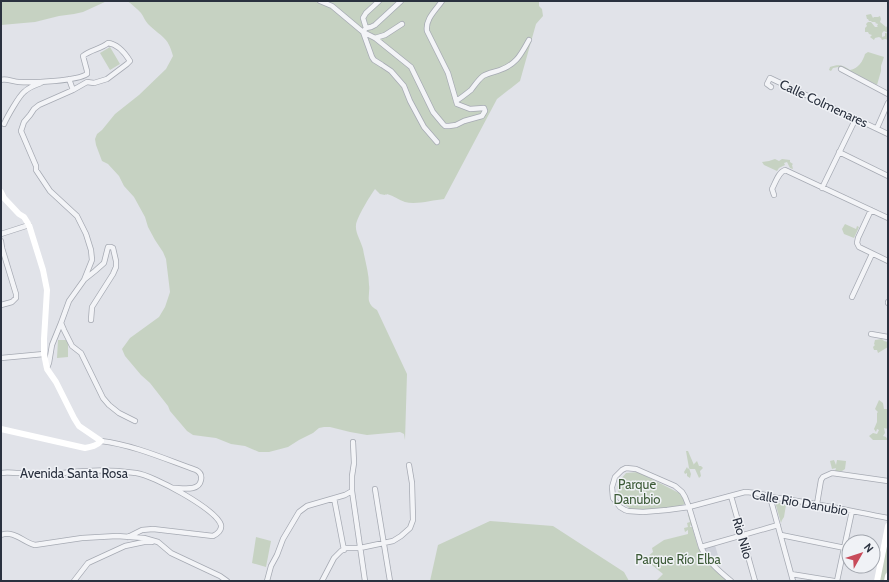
<svg xmlns="http://www.w3.org/2000/svg" width="889" height="582" viewBox="0 0 889 582" font-family="Cabin,sans-serif">
<style>
.built{fill:#cfd2db}
.green{fill:#c6d2c2}
.lines{fill:none;stroke-linecap:round;stroke-linejoin:round}
.street-casing{stroke:#a6aab3;stroke-width:6}
.street{stroke:#f3f4f7;stroke-width:4.5}
.secondary{stroke:#fff;stroke-width:6}
.labels{text-anchor:middle;dominant-baseline:central;stroke-width:3;stroke-linejoin:round;paint-order:stroke}
.street-label{font-size:13px;fill:#2a313f;stroke:#f0f2f6}
.park-label{font-size:13px;fill:#3d5b38;stroke:#f0f2f6}
</style>
<rect width="100%" height="100%" fill="#e1e3e9"/>
<!-- built -->
<path class="built" d="M 715,545 L 719,559 L 714,560 L 705,550 L 706,547 Z"/>
<!-- green -->
<path class="green" d="M 1,1 L 107,1 L 83,12 L 74,14 L 59,16 L 35,22 L 1,25 Z
M 127,1 L 539,1 L 539,6 L 542,9 L 543,16 L 536,24 L 520,81 L 497,99 L 444,199 C 433,200 416,205 405,202 C 399,200 394,196 387,194 L 387,195 L 386,194 L 385,195 L 380,194 L 375,189 C 370,196 357,217 356,225 C 355,233 361,241 363,249 C 365,261 369,273 369,285 C 370,290 368,296 369,301 C 370,305 373,308 377,310 L 407,374 L 405,440 L 404,434 L 400,432 L 367,435 L 350,432 L 330,427 L 324,427 L 319,428 L 313,433 L 299,440 L 288,447 L 269,452 L 259,452 L 245,446 L 231,444 L 216,438 L 193,435 L 187,431 L 170,411 L 168,406 L 150,383 L 141,375 L 125,356 L 122,349 L 130,338 L 159,317 L 165,307 L 170,292 L 166,259 L 163,252 L 155,240 L 148,227 L 145,217 L 134,197 L 124,186 L 119,176 L 108,164 L 102,161 L 96,145 L 95,139 L 97,134 L 102,130 L 115,114 L 139,95 L 166,69 L 173,56 C 168,36 161,37 148,24 C 145,21 144,17 141,13 C 137,9 132,4 127,1 Z
M 871,14 L 873,18 L 874,17 L 878,17 L 880,16 L 881,19 L 880,22 L 886,27 L 885,29 L 887,26 L 888,27 L 888,33 L 884,31 L 882,33 L 882,37 L 885,36 L 885,33 L 886,33 L 888,34 L 888,40 L 885,39 L 882,40 L 881,38 L 879,37 L 875,38 L 874,40 L 870,37 L 872,35 L 869,34 L 868,32 L 865,32 L 865,28 L 867,26 L 866,24 L 868,22 L 871,22 L 875,27 L 878,27 L 877,26 L 878,24 L 875,23 L 876,22 L 872,22 L 871,21 L 869,21 L 868,19 L 867,19 L 866,15 Z
M 110,47 L 120,64 L 110,70 L 100,53 Z
M 868,52 L 884,57 L 881,66 L 881,71 L 877,85 L 850,71 L 850,72 L 838,67 L 833,68 L 831,71 L 829,70 L 830,67 C 839,64 843,65 850,70 C 858,69 863,61 865,54 Z
M 775,159 L 779,161 L 782,159 L 790,160 L 790,162 L 793,164 L 792,165 L 793,169 L 790,168 L 787,162 L 784,163 L 785,165 L 779,168 L 777,171 L 764,165 L 762,162 L 769,161 Z
M 845,224 L 856,229 L 857,226 L 859,227 L 854,238 L 844,234 L 842,229 Z
M 882,339 L 884,341 L 888,342 L 888,347 L 878,353 L 877,350 L 874,350 L 873,347 L 875,345 L 874,344 L 875,340 Z
M 58,340 L 68,340 L 68,357 L 57,358 Z
M 879,400 L 883,403 L 884,409 L 888,409 L 888,412 L 887,413 L 888,416 L 888,429 L 884,428 L 885,433 L 883,436 L 886,437 L 888,440 L 873,440 L 869,436 L 873,433 L 877,434 L 879,430 L 877,429 L 876,432 L 874,429 L 877,422 L 877,413 L 878,412 L 875,409 Z
M 686,451 L 688,451 L 694,465 L 694,464 L 697,461 L 699,466 L 701,466 L 703,468 L 700,471 L 701,476 L 699,478 L 695,469 L 690,469 L 689,468 L 691,474 L 690,478 L 687,476 L 687,473 L 685,474 L 684,472 L 687,467 L 688,469 L 689,468 Z
M 834,460 L 836,465 L 837,460 L 846,461 L 845,469 L 842,471 L 835,471 L 836,468 L 832,469 L 830,461 Z
M 638,472 L 679,493 L 684,500 L 685,504 L 673,508 L 632,510 L 625,505 L 622,502 L 619,495 L 617,487 L 621,479 L 626,473 Z
M 775,502 L 784,504 L 786,505 L 784,517 L 782,520 L 781,523 Z
M 688,515 L 689,515 L 692,526 L 691,526 L 690,524 L 690,527 L 692,527 L 698,547 L 704,559 L 727,581 L 659,581 L 657,580 L 663,574 C 657,569 650,564 646,558 L 653,552 L 652,548 L 664,540 L 688,534 L 688,530 L 685,532 L 684,528 L 688,527 L 687,523 L 690,522 Z
M 490,521 L 553,526 L 624,572 L 629,581 L 430,581 L 438,545 Z
M 256,537 L 271,541 L 266,567 L 252,563 Z
M 888,537 L 888,565 L 885,581 L 879,581 Z"/>
<g class="lines">
<!-- street casing -->
<g class="street-casing">
<path id="street" d="M 320,1 L 332,6 L 363,32 L 375,38 L 411,67 L 433,112 L 443,124 L 445,126 L 449,126 L 456,125 L 464,121 L 482,116 L 485,111 L 484,108 L 470,109 L 457,104 L 448,73 L 427,31 C 425,19 436,10 442,1
M 379,1 L 366,13 L 363,18 L 366,28 L 371,27 L 375,25 L 401,1
M 366,28 L 363,32 L 372,57 L 374,60 L 382,65 L 391,71 L 404,86 L 410,101 L 424,127 L 437,142
M 375,38 L 385,35 L 402,24
M 841,69 L 888,94
M 69,79 L 73,90
M 1,80 C 6,78 13,82 19,82 C 32,83 77,81 87,74 L 87,71 L 83,56 C 90,50 101,49 108,43 C 118,44 125,53 130,61 L 127,64 L 107,79 L 94,83 L 87,82 L 73,90 L 39,105 L 34,109 L 30,115 L 24,122 L 21,131 L 36,166 L 36,170 L 50,191 L 77,216 L 86,234 L 91,250 L 92,260 L 84,280 L 69,301 L 61,323 L 52,345 L 49,363 L 47,368
M 771,87 L 767,84 L 770,78 L 888,134
M 456,101 C 461,98 466,94 471,90 C 475,85 478,80 483,76 C 488,73 495,72 500,70 C 517,64 521,54 529,40
M 4,124 C 7,117 19,96 24,92 C 29,87 35,85 41,83
M 877,128 L 888,103
M 839,152 L 888,176
M 822,188 L 856,118
M 774,195 L 772,189 L 773,187 C 776,181 779,172 785,170 L 888,218
M 871,210 L 858,238 L 857,243 L 859,247 L 888,261
M 1,234 L 29,225
M 1,241 L 2,248 L 16,294 L 16,298 L 12,302 L 1,305
M 85,279 L 95,271 L 104,263 L 108,247 L 111,247 L 113,248 L 116,261 L 116,267 L 113,274 L 92,307 L 91,320
M 852,297 L 872,254
M 888,302 L 888,303
M 61,323 L 64,330 L 72,346 L 81,353 L 103,398 L 109,405 L 119,413 L 135,421
M 871,334 L 888,337
M 1,358 L 44,354
M 101,441 C 134,445 165,459 196,470 C 200,472 202,475 201,480 C 199,492 182,488 173,488
M 1,473 C 7,472 13,473 19,473 C 34,473 48,473 62,473 C 71,472 79,471 87,471 C 103,470 120,471 136,473 C 153,475 216,509 221,525 C 222,531 217,534 213,536 L 153,529 L 142,530 L 128,537
M 375,489 L 379,514 L 390,581
M 352,491 L 365,581
M 731,496 L 755,581
M 770,497 L 793,581
M 334,498 L 344,550
M 817,504 L 821,480 L 823,477 L 832,473 L 888,481
M 1,535 C 14,530 23,542 35,545 L 82,538 L 117,536 L 144,538 L 158,542 L 171,553 L 220,576 L 227,581
M 781,535 L 845,548
M 701,547 L 778,525
M 791,574 L 834,581
M 74,581 L 88,563 L 125,546 L 144,542 L 152,542
M 267,581 L 271,566 L 277,555 L 283,539 L 299,512 L 307,506 L 345,495 L 352,491 L 352,476 L 354,463 L 353,442
M 322,581 L 334,558 L 341,551 L 346,548 L 360,548 L 393,541 L 401,536 L 410,528 L 413,520 L 412,483 L 409,465
M 731,581 C 719,571 707,561 701,547 L 689,507 L 685,497 L 682,492 L 675,486 L 636,469 L 626,468 L 622,470 L 615,477 L 612,487 L 613,498 L 620,507 L 625,510 L 628,511 L 643,512 L 667,510 L 689,507 L 745,492 C 756,492 767,496 778,498 C 815,503 851,511 888,518
M 837,581 L 852,511"/>
</g>
<!-- street -->
<use href="#street" class="street"/>
<!-- secondary -->
<path class="secondary" d="M 1,192 L 4,198 L 19,214 L 24,217 L 29,225 L 43,270 L 47,290 L 44,339 L 44,354 L 47,369 L 56,382 L 74,418 L 79,426 L 101,441 C 97,446 91,447 85,448 L 1,429
M 877,581 L 888,526
M 887,581 L 888,576"/>
</g>
<g class="labels">
<!-- street labels -->
<g class="street-label">
<text transform="translate(824 103) rotate(25)">Calle Colmenares</text>
<text x="74" y="473">Avenida Santa Rosa</text>
<text transform="translate(800 502) rotate(10)">Calle Rio Danubio</text>
<text transform="translate(743 538) rotate(74)">Rio Nilo</text>
</g>
<!-- park labels -->
<g class="park-label">
<text x="637" y="484">Parque<tspan x="637" dy="15">Danubio</tspan></text>
<text x="678" y="559">Parque Río Elba</text>
</g>
</g>
<!-- border -->
<rect width="889" height="582" fill="none" stroke="#2a313f" stroke-width="4"/>
<!-- north arrow -->
<g transform="translate(861 554) rotate(51)"><circle r="19" fill="#f0f2f6" stroke="#a1a5ad"/>
<path d="M0-3L7 15L0 10L-7 15Z" fill="#c84b5a"/>
<text y="-6" font-size="11" font-weight="bold" text-anchor="middle" fill="#2a313f">N</text>
</g>
</svg>
